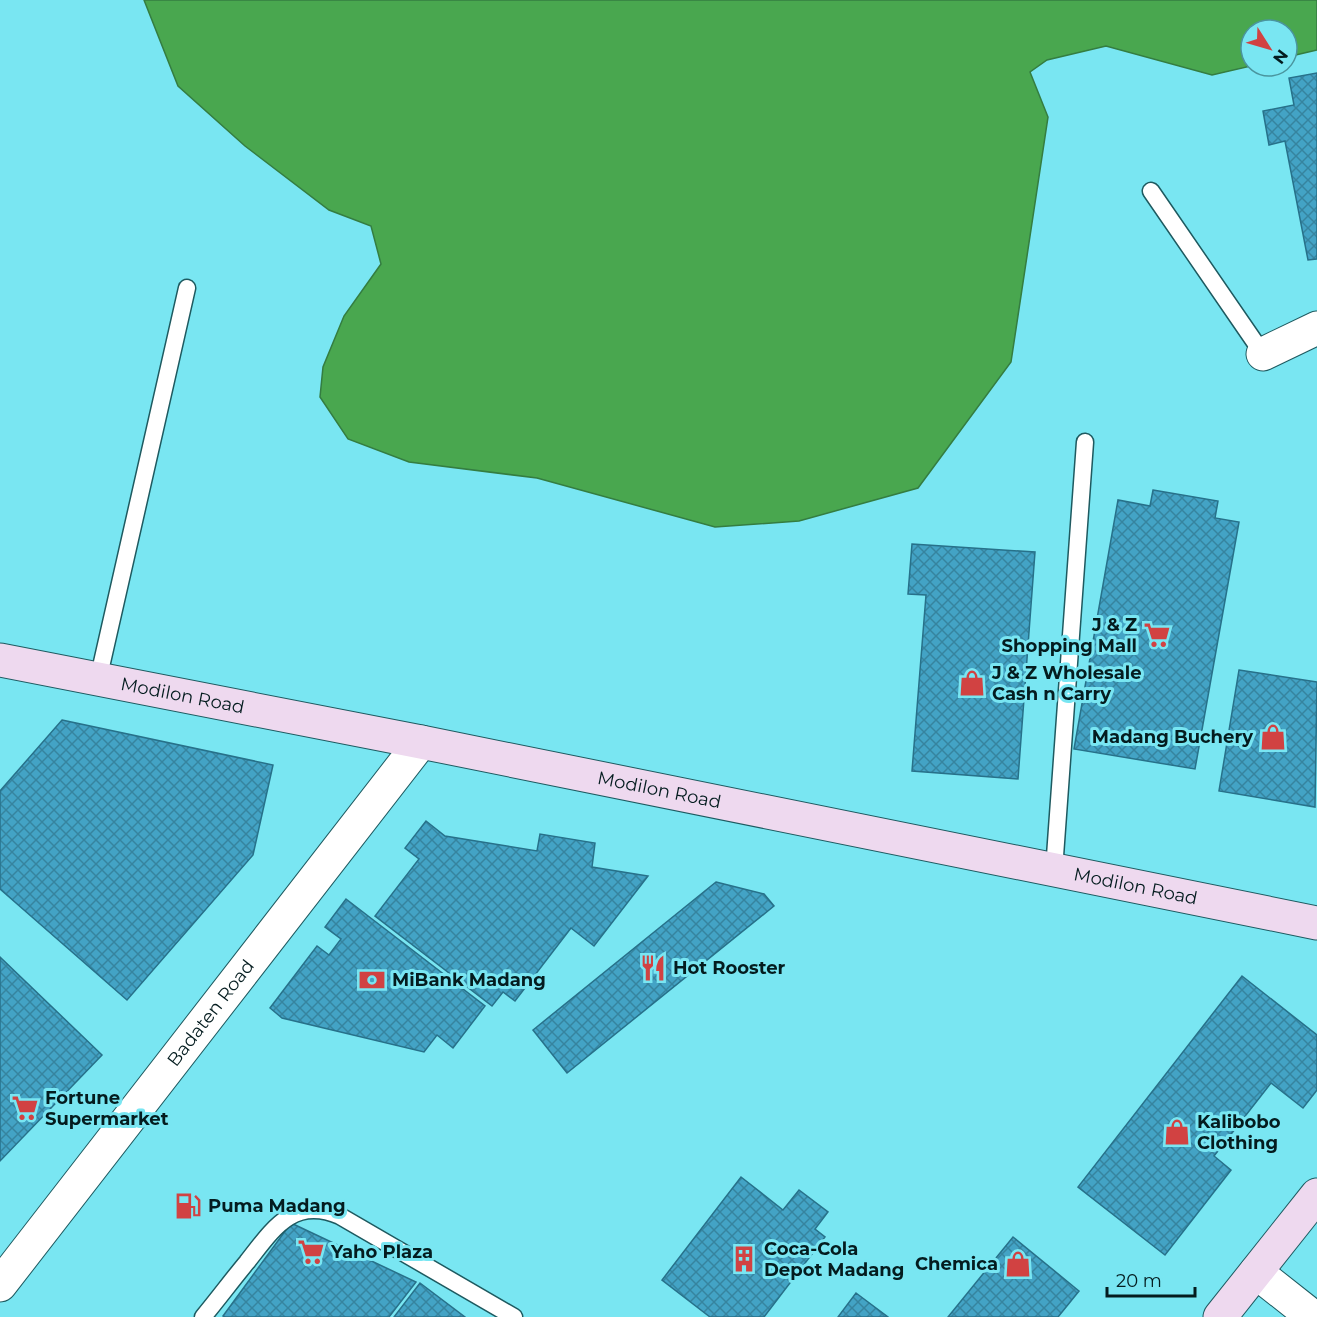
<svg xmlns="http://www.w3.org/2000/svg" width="1317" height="1317" viewBox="0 0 1317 1317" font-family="Montserrat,sans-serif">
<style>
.water{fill:#49a74f;stroke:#347d41;stroke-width:1.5}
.building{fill:url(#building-cross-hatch);stroke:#27718a;stroke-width:1.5}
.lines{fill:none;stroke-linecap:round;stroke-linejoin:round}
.lane-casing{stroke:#1e5a60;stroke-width:19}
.street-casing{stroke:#1e5a60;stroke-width:35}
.secondary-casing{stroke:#1e5a60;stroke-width:35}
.lane{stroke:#fff;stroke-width:16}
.street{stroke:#fff;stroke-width:33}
.secondary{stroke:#eed9ef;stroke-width:33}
.labels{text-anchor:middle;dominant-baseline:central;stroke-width:6;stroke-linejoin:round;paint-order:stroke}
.poi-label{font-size:18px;font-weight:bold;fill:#041c1f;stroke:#79e6f2;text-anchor:start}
.street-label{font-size:18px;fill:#041c1f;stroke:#79e6f2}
</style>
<defs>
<pattern id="building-cross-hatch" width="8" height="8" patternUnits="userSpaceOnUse" patternTransform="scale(1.5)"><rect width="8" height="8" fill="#43a3c5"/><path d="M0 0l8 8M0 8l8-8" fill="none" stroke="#36849f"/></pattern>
</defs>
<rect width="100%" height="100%" fill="#79e6f2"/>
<!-- water -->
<path class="water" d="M 144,0 L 1317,0 L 1317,50 L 1287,57 L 1287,30 L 1251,30 L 1251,66 L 1212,75 L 1106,46 L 1047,60 L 1030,72 L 1048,117 L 1011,362 L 918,488 L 799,521 L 715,527 L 537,478 L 409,462 L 348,439 L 320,397 L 323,367 L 344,316 L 381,264 L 371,226 L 329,210 L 245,146 L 178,86 Z"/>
<!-- building -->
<path class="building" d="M 1317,73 L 1317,259 L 1308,260 L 1285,141 L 1269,145 L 1263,111 L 1294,105 L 1289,78 Z
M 1153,490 L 1218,501 L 1215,518 L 1239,522 L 1195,769 L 1074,749 L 1118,500 L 1150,506 Z
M 912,544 L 1035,552 L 1018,779 L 912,771 L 926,595 L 908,594 Z
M 1239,670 L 1317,682 L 1315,807 L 1219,791 Z
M 62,720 L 273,765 L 253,855 L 127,1000 L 0,889 L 0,791 Z
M 426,821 L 445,836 L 537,851 L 540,834 L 595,843 L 592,867 L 648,876 L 594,946 L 571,928 L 515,1001 L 503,992 L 492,1006 L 375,916 L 419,859 L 405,848 Z
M 716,882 L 764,894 L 774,906 L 567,1073 L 533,1030 Z
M 346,899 L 485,1006 L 453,1048 L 437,1035 L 424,1052 L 282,1018 L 270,1008 L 317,946 L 329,955 L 341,939 L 325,927 Z
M 0,957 L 102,1055 L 0,1161 Z
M 1242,976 L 1317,1035 L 1317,1090 L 1303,1108 L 1271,1083 L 1214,1156 L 1231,1170 L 1165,1255 L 1078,1187 Z
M 741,1177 L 783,1210 L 799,1190 L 828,1212 L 815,1229 L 825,1237 L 764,1317 L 710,1317 L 662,1280 Z
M 291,1223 L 416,1282 L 389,1317 L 225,1317 L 223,1316 Z
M 1013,1237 L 1079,1291 L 1058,1317 L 948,1317 Z
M 420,1283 L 465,1317 L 394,1317 Z
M 856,1293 L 888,1317 L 838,1317 Z"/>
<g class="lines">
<!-- lane casing -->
<g class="lane-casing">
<path id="lane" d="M 1151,191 L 1263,354
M 98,680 L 187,288
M 1054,870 L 1085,442
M 203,1317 C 218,1299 232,1280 247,1262 C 273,1229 293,1196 340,1216 L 514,1317"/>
</g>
<!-- street casing -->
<g class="street-casing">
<g id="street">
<path d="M 1263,354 L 1317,328"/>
<path d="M 1256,1272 L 1313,1317"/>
<path id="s1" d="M 0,1285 L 421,742"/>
</g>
</g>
<!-- secondary casing -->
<g class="secondary-casing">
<g id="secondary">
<path id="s2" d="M 0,660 L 421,742 L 1317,923"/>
<path d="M 1220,1317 L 1317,1195"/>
</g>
</g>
<!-- lane -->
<use href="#lane" class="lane"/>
<!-- street -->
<use href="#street" class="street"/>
<!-- secondary -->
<use href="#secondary" class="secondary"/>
</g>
<!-- icons -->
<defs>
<g id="supermarket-bare" transform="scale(2.07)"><path d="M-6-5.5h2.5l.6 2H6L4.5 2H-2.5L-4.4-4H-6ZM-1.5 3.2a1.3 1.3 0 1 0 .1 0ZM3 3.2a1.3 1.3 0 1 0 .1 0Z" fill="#d14242" stroke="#79e6f2" stroke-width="2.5" paint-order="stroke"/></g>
<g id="shop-bare" transform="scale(2.07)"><path d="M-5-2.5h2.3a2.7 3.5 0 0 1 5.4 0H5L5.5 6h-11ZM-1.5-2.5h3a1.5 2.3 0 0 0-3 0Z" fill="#d14242" stroke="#79e6f2" stroke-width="2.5" paint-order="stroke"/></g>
<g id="restaurant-bare" transform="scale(2.07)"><path d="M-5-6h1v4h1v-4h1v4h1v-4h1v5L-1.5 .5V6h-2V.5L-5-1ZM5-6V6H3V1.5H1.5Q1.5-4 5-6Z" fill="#d14242" stroke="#79e6f2" stroke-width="2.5" paint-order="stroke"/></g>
<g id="bank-bare" transform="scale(2.07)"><path d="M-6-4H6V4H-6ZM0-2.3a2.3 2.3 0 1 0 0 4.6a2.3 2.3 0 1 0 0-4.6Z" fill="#d14242" stroke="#79e6f2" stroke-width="2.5" paint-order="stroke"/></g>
<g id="fuel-bare" transform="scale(2.07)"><path d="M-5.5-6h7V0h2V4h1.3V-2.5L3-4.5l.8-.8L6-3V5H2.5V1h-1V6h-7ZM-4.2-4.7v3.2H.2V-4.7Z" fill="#d14242" stroke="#79e6f2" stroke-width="2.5" paint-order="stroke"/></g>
<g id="building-bare" transform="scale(2.07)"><path d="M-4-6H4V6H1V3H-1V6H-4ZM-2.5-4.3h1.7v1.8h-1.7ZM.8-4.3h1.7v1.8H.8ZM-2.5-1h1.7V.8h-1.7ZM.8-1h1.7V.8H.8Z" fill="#d14242" stroke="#79e6f2" stroke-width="2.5" paint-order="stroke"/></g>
</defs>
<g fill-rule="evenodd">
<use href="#supermarket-bare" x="1157" y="635"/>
<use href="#shop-bare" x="972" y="683"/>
<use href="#shop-bare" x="1273" y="737"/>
<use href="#restaurant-bare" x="653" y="968"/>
<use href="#bank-bare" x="372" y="980"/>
<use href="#supermarket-bare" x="25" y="1108"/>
<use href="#shop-bare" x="1177" y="1132"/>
<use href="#fuel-bare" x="188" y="1206"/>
<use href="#supermarket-bare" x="311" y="1252"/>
<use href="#building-bare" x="744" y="1259"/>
<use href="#shop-bare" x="1018" y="1264"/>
</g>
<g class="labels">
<!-- poi labels -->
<g class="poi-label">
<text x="1137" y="625" text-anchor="end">J &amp; Z<tspan x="1137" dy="21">Shopping Mall</tspan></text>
<text x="992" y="673">J &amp; Z Wholesale<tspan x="992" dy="21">Cash n Carry</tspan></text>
<text x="1253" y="737" text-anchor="end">Madang Buchery</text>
<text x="673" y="968">Hot Rooster</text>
<text x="392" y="980">MiBank Madang</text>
<text x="45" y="1098">Fortune<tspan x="45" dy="21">Supermarket</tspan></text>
<text x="1197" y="1122">Kalibobo<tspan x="1197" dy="21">Clothing</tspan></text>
<text x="208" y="1206">Puma Madang</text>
<text x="764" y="1249">Coca-Cola<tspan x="764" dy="21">Depot Madang</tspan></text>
<text x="331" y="1252">Yaho Plaza</text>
<text x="998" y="1264" text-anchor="end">Chemica</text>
</g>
<!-- street labels -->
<g class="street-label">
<text stroke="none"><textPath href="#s2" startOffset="186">Modilon Road</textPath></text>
<text stroke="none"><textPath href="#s2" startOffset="672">Modilon Road</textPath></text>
<text stroke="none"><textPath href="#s2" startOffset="1158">Modilon Road</textPath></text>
<text stroke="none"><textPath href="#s1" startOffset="344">Badaten Road</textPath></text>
</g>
</g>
<!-- north arrow -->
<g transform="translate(1269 48) rotate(127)"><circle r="28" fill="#79e6f2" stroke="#4a959e" stroke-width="1.5"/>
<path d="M0-4.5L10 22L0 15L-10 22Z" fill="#d14242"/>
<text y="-9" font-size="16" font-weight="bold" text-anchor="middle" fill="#041c1f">N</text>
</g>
<!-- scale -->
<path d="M1107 1287v9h88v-9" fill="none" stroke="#041c1f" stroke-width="3"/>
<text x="1116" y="1287" font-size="18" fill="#041c1f" stroke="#79e6f2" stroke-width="4.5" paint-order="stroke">20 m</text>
</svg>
